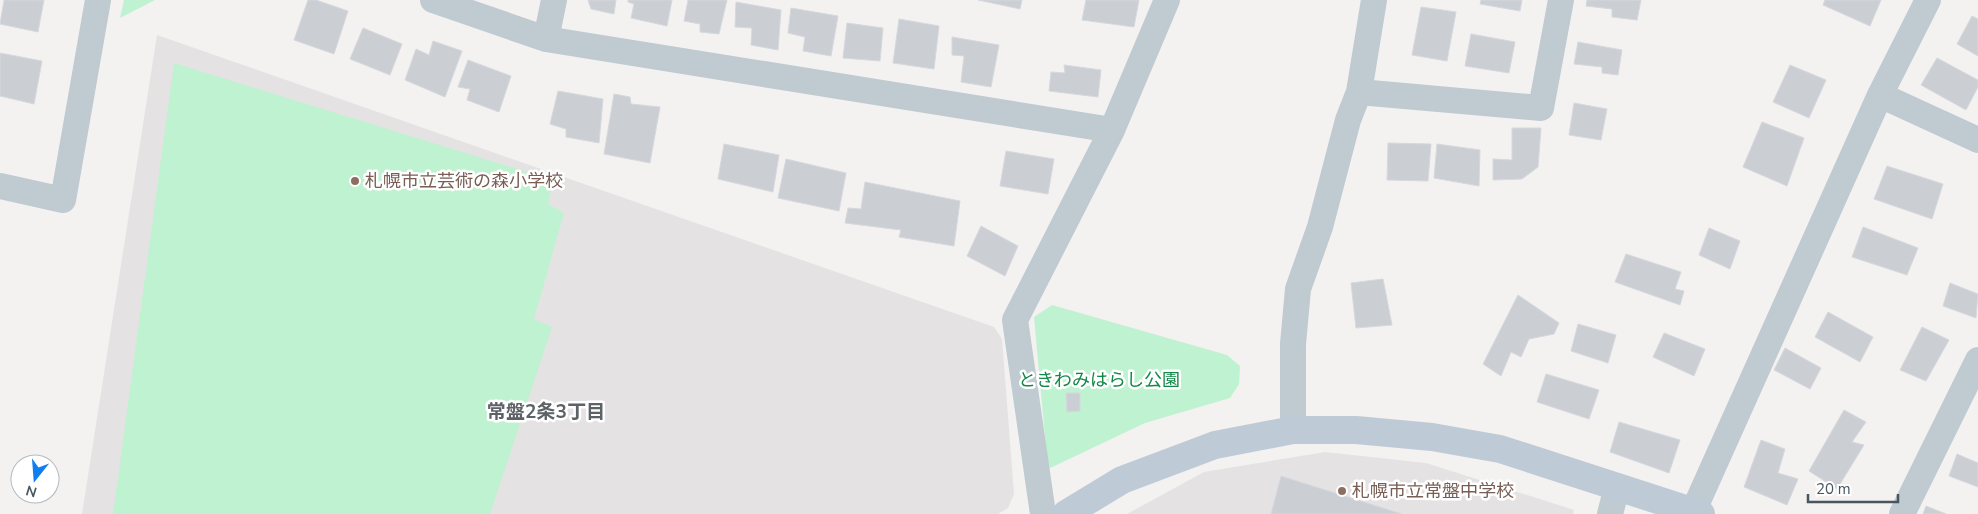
<svg xmlns="http://www.w3.org/2000/svg" width="1978" height="514" viewBox="0 0 1978 514" font-family="'Nunito Sans','Noto Sans JP',sans-serif">
<style>
.education{fill:#e5e2e4}
.green{fill:#bff2d0}
.building{fill:#cbcfd4;stroke:#d5d8dd}
.lines{fill:none;stroke-linecap:round;stroke-linejoin:round}
.street{stroke:#bfcad1;stroke-width:26}
.secondary{stroke:#becbd6;stroke-width:28}
.education-dot{fill:#8d6e63;stroke:#fff;stroke-width:2}
.labels{text-anchor:middle;dominant-baseline:central;stroke-width:5;stroke-linejoin:round;paint-order:stroke}
.education-label{font-size:18px;fill:#785e54;stroke:#fff;text-anchor:start}
.park-label{font-size:18px;fill:#128847;stroke:#fff}
.neighbourhood-label{font-size:19px;font-weight:bold;fill:#5d6267;stroke:#fff}
</style>
<rect width="100%" height="100%" fill="#f4f1f1"/>
<!-- education -->
<path class="education" d="M 157,35 L 994,327 L 1002,339 L 1014,494 L 1008,508 L 998,514 L 82,514 Z
M 1325,452 L 1426,463 L 1574,510 L 1573,514 L 1127,514 L 1204,472 Z"/>
<!-- green -->
<path class="green" d="M 124,0 L 155,0 L 120,18 Z
M 174,63 L 553,180 L 548,204 L 564,213 L 534,319 L 552,327 L 490,514 L 113,514 Z
M 1052,305 L 1227,355 L 1240,366 L 1239,384 L 1230,398 L 1145,423 L 1048,469 L 1034,317 Z"/>
<!-- building -->
<path class="building" d="M 4,0 L 44,0 L 38,32 L 0,24 Z
M 308,0 L 316,0 L 348,11 L 334,54 L 294,40 Z
M 588,0 L 616,0 L 614,14 L 591,9 Z
M 628,0 L 672,0 L 667,26 L 631,18 L 634,4 L 628,2 Z
M 688,0 L 727,0 L 719,34 L 700,32 L 700,24 L 684,21 Z
M 978,0 L 1022,0 L 1020,9 Z
M 1086,0 L 1139,0 L 1134,27 L 1082,20 Z
M 1481,0 L 1522,0 L 1520,11 L 1480,4 Z
M 1587,0 L 1641,0 L 1637,20 L 1612,17 L 1612,9 L 1586,6 Z
M 1825,0 L 1881,0 L 1870,26 L 1823,5 Z
M 736,2 L 781,10 L 778,50 L 751,45 L 752,28 L 735,27 Z
M 1421,7 L 1456,12 L 1447,61 L 1412,55 Z
M 791,8 L 838,16 L 831,56 L 803,51 L 805,37 L 788,33 Z
M 1972,16 L 1978,19 L 1978,56 L 1957,44 Z
M 899,19 L 939,26 L 934,69 L 893,63 Z
M 847,23 L 883,28 L 880,61 L 843,58 Z
M 363,28 L 402,44 L 390,75 L 350,59 Z
M 1471,34 L 1515,42 L 1509,73 L 1465,66 Z
M 952,37 L 999,45 L 991,87 L 961,82 L 964,56 L 952,55 Z
M 433,41 L 462,51 L 445,97 L 405,80 L 416,49 L 429,55 Z
M 1578,42 L 1622,50 L 1618,75 L 1602,73 L 1602,67 L 1574,64 Z
M 0,53 L 42,61 L 34,104 L 0,96 Z
M 1937,58 L 1978,80 L 1978,87 L 1966,110 L 1921,85 Z
M 468,60 L 511,76 L 499,112 L 467,100 L 470,89 L 458,87 Z
M 1064,65 L 1101,70 L 1098,97 L 1049,91 L 1051,72 L 1065,73 Z
M 1790,65 L 1826,80 L 1809,118 L 1773,102 Z
M 558,91 L 603,99 L 599,143 L 566,137 L 566,129 L 550,124 Z
M 614,94 L 630,97 L 631,104 L 660,107 L 650,163 L 604,154 Z
M 1574,103 L 1607,109 L 1601,140 L 1569,135 Z
M 1762,122 L 1804,138 L 1787,186 L 1743,167 Z
M 1512,128 L 1541,128 L 1538,167 L 1522,179 L 1493,180 L 1493,159 L 1512,160 Z
M 1388,143 L 1431,144 L 1428,181 L 1387,180 Z
M 724,144 L 779,155 L 773,192 L 718,179 Z
M 1437,144 L 1480,150 L 1479,186 L 1434,178 Z
M 1006,151 L 1054,159 L 1048,194 L 1000,186 Z
M 786,159 L 846,173 L 839,211 L 778,198 Z
M 1887,166 L 1943,184 L 1932,219 L 1874,199 Z
M 865,182 L 960,201 L 954,246 L 899,237 L 901,230 L 845,223 L 848,208 L 861,209 Z
M 981,226 L 1018,246 L 1005,276 L 967,256 Z
M 1863,227 L 1918,248 L 1907,275 L 1852,257 Z
M 1709,228 L 1740,241 L 1730,269 L 1699,255 Z
M 1626,254 L 1681,272 L 1675,289 L 1684,291 L 1680,305 L 1615,282 Z
M 1383,279 L 1392,325 L 1356,328 L 1351,283 Z
M 1950,283 L 1978,294 L 1976,318 L 1943,306 Z
M 1518,295 L 1559,323 L 1554,334 L 1529,339 L 1521,357 L 1511,352 L 1501,376 L 1483,364 Z
M 1828,312 L 1873,337 L 1860,362 L 1815,337 Z
M 1578,324 L 1616,335 L 1608,363 L 1571,351 Z
M 1922,327 L 1949,340 L 1926,381 L 1900,370 Z
M 1664,333 L 1705,349 L 1694,376 L 1653,357 Z
M 1785,348 L 1821,368 L 1810,389 L 1774,370 Z
M 1546,374 L 1599,390 L 1589,419 L 1537,402 Z
M 1066,393 L 1080,393 L 1080,411 L 1067,412 Z
M 1844,410 L 1866,422 L 1852,442 L 1864,445 L 1837,489 L 1809,471 Z
M 1619,422 L 1680,440 L 1669,473 L 1610,452 Z
M 1761,440 L 1785,449 L 1778,473 L 1798,479 L 1787,505 L 1744,487 Z
M 1957,454 L 1978,463 L 1978,487 L 1949,476 Z
M 1281,476 L 1402,514 L 1271,514 Z
M 1926,506 L 1946,514 L 1923,514 Z"/>
<g class="lines">
<!-- street -->
<path class="street" d="M 433,0 L 546,39 L 1112,130
M 546,39 L 554,0
M 1359,92 L 1541,108 L 1561,0
M 1880,95 L 1978,140
M 0,186 L 63,200 L 98,0
M 1293,430 L 1293,344 L 1298,289 L 1320,227 L 1348,120 L 1359,92 L 1374,0
M 1693,512 L 1880,95 L 1928,0
M 1043,514 L 1015,320 L 1112,130 L 1167,0
M 1610,514 L 1617,487
M 1902,514 L 1978,360"/>
<!-- secondary -->
<path class="secondary" d="M 1066,514 L 1122,480 L 1215,445 L 1293,430 L 1356,430 L 1432,437 L 1500,449 L 1701,514"/>
</g>
<!-- markers -->
<g class="education-dot">
<circle cx="355" cy="181" r="5"/>
<circle cx="1342" cy="491" r="5"/>
</g>
<g class="labels">
<!-- education labels -->
<g class="education-label">
<text x="365" y="181">札幌市立芸術の森小学校</text>
<text x="1352" y="491">札幌市立常盤中学校</text>
</g>
<!-- park labels -->
<g class="park-label">
<text x="1099" y="380">ときわみはらし公園</text>
</g>
<!-- neighbourhood labels -->
<g class="neighbourhood-label">
<text x="546" y="412">常盤2条3丁目</text>
</g>
</g>
<!-- north arrow -->
<g transform="translate(35 479) rotate(197)"><circle r="24" fill="#ffffff" stroke="#b6bbbf"/>
<path d="M0-4L9 19L0 12L-9 19Z" fill="#0f7ef0"/>
<text y="-8" font-size="14" font-weight="bold" text-anchor="middle" fill="#485660">N</text>
</g>
<!-- scale -->
<path d="M1808 494v8h90v-8" fill="none" stroke="#485660" stroke-width="2.5"/>
<text x="1816" y="494" font-size="15" fill="#485660" stroke="#ffffff" stroke-width="4" paint-order="stroke">20 m</text>
</svg>
